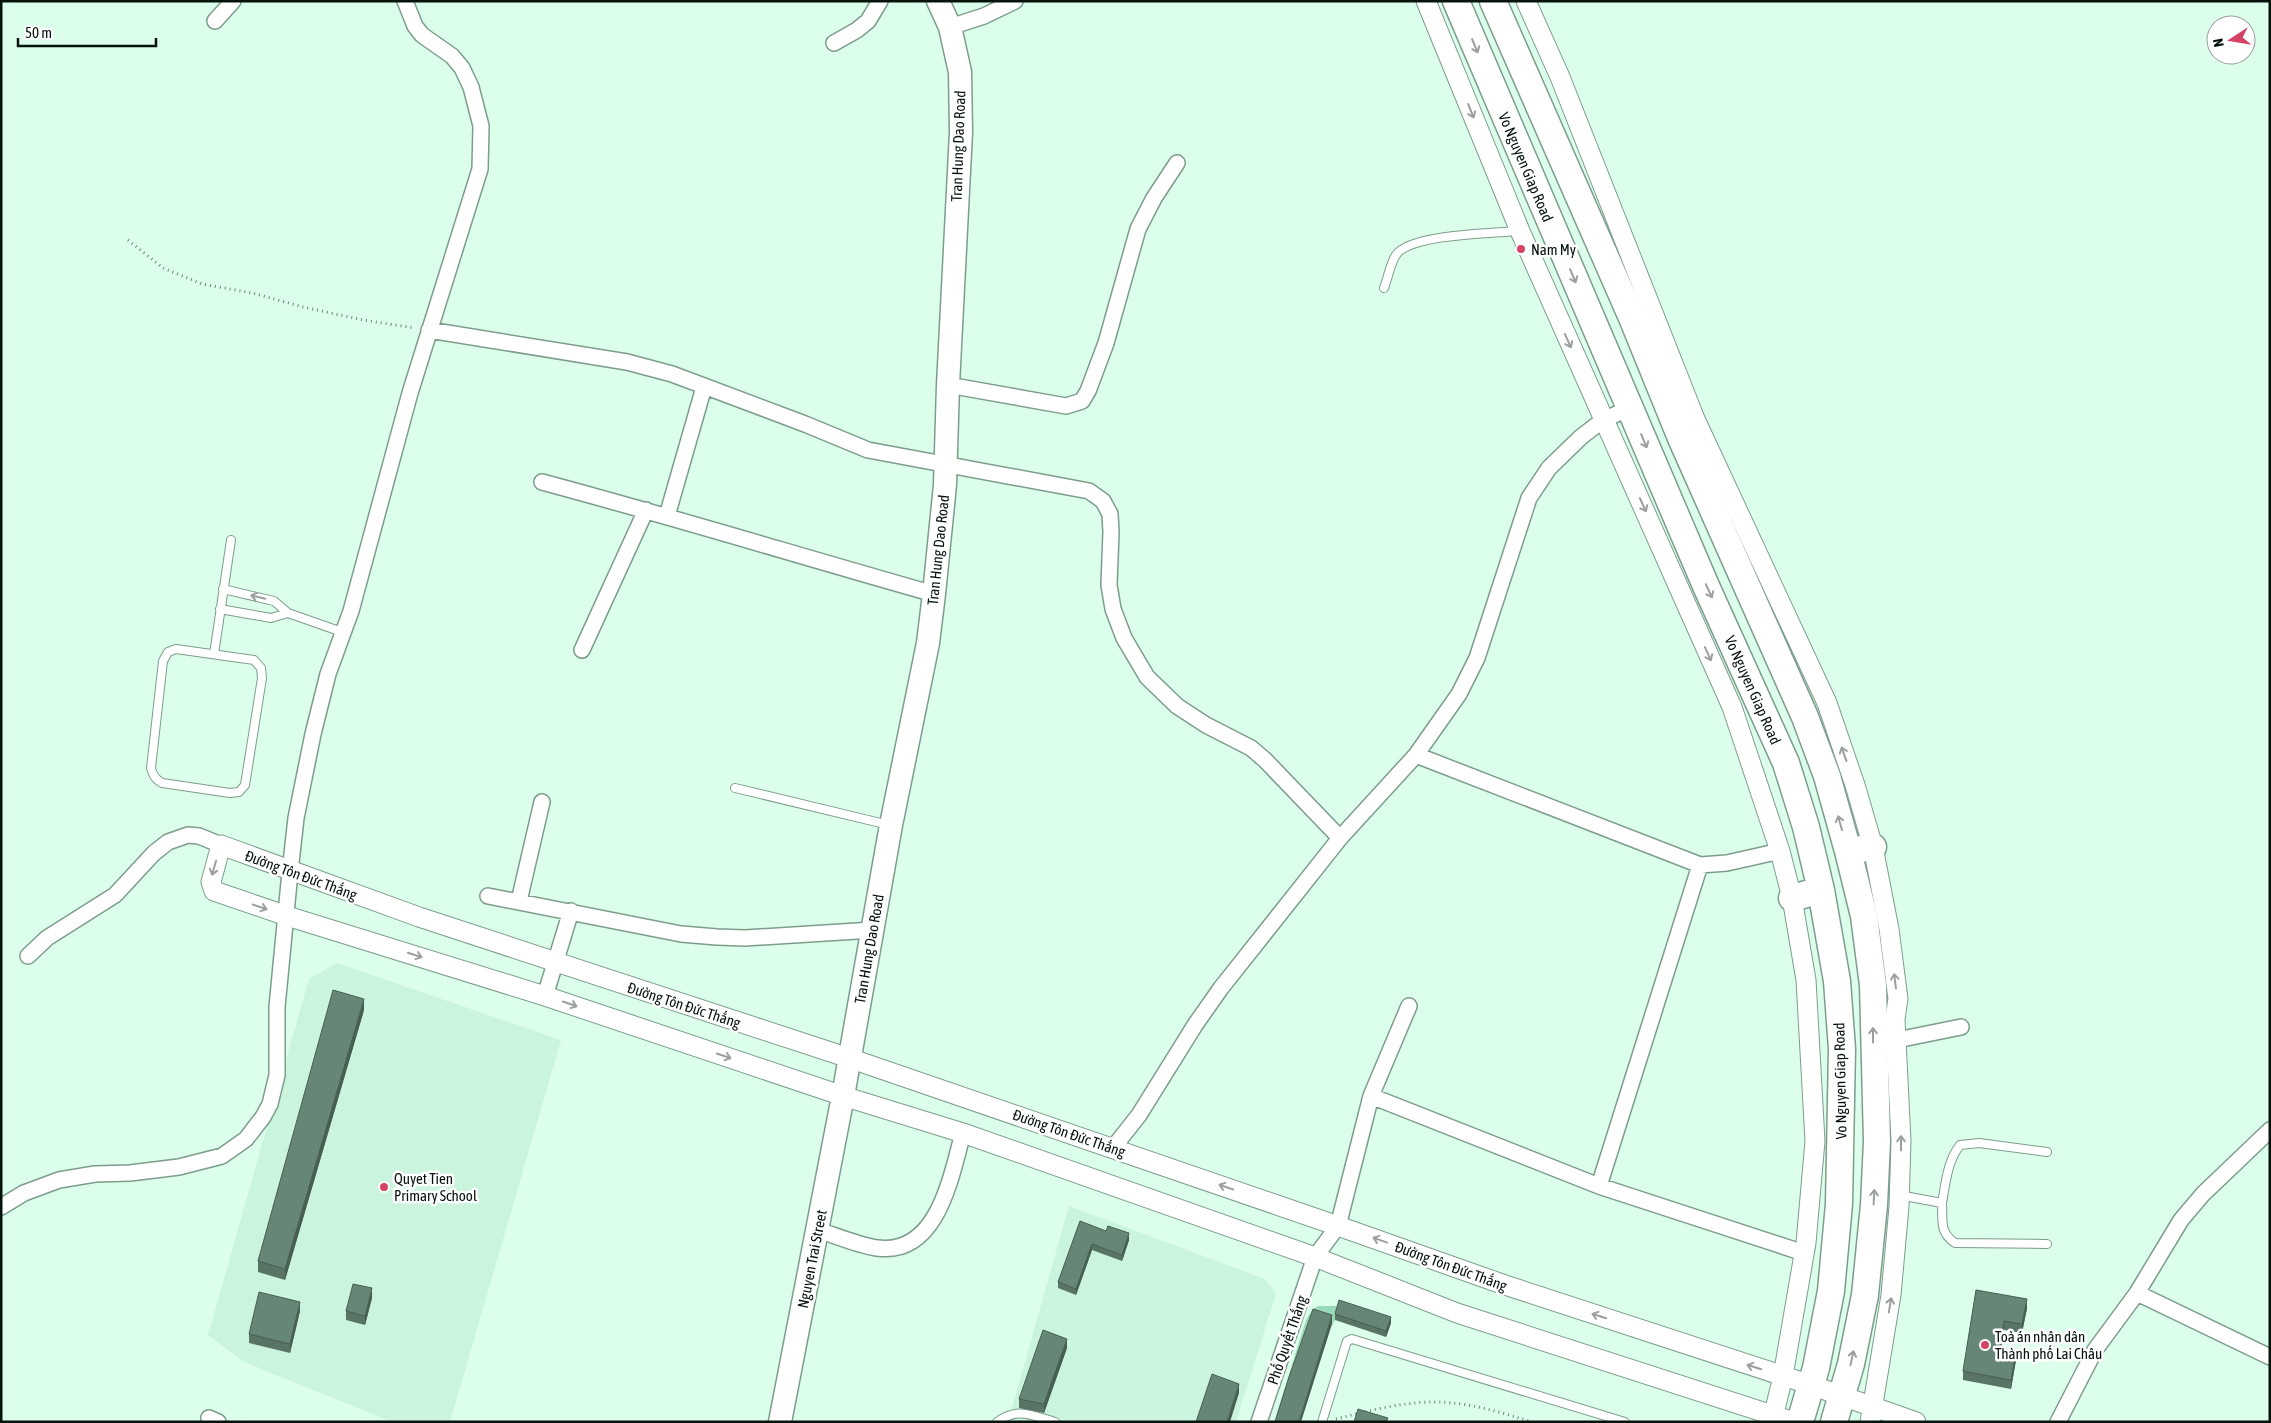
<svg xmlns="http://www.w3.org/2000/svg" width="2271" height="1423" viewBox="0 0 2271 1423" font-family="'Asap Condensed',sans-serif">
<style>
.built{fill:#caf4dd}
.green{fill:#98d9b7}
.lines{fill:none;stroke-linecap:round;stroke-linejoin:round}
.service-casing{stroke:#7d9d8c;stroke-width:10}
.minor-casing{stroke:#7d9d8c;stroke-width:18}
.tertiary-casing{stroke:#7d9d8c;stroke-width:21}
.secondary-casing{stroke:#7d9d8c;stroke-width:25}
.trunk-casing{stroke:#7d9d8c;stroke-width:29}
.path{stroke:#6f877a;stroke-width:3;stroke-dasharray:1 4;stroke-linecap:butt}
.service{stroke:#fff;stroke-width:8}
.minor{stroke:#fff;stroke-width:15}
.tertiary{stroke:#fff;stroke-width:19}
.secondary{stroke:#fff;stroke-width:22}
.trunk{stroke:#fff;stroke-width:26}
.wall{fill:#597465}
.shaded-wall{fill:#485e53}
.building{fill:#678776;stroke:#485e53}
.oneway{stroke:#9ba09e}
.poi-dot{fill:#d44464;stroke:#fff;stroke-width:2}
.labels{text-anchor:middle;dominant-baseline:central;stroke-width:5;stroke-linejoin:round;paint-order:stroke}
.street-label{font-size:15px;fill:#06120c;stroke:#fff}
.poi-label{font-size:15px;fill:#06120c;stroke:#fff;text-anchor:start}
</style>
<rect width="100%" height="100%" fill="#dcffeb"/>
<!-- built -->
<path class="built" d="M 337,963 L 561,1040 L 450,1422 L 392,1422 L 244,1362 L 208,1335 L 309,979 Z
M 1069,1206 L 1265,1279 L 1276,1294 L 1236,1422 L 1008,1422 Z"/>
<!-- green -->
<path class="green" d="M 1318,1306 L 1339,1306 L 1335,1320 L 1277,1422 L 1274,1422 L 1306,1320 L 1312,1310 Z"/>
<g class="lines">
<!-- service casing -->
<g class="service-casing">
<path id="service" d="M 1384,288 C 1388,278 1390,264 1396,255 C 1410,234 1494,233 1520,231
M 223,589 L 274,601 L 288,613 L 342,632
M 220,609 L 271,618 L 288,613
M 176,649 L 254,660 L 261,668 L 262,678 L 245,785 L 239,792 L 230,793 L 162,783 C 155,779 153,775 151,768 L 163,661 L 168,652 Z
M 214,654 L 231,540
M 735,788 L 889,825
M 1899,1195 L 1942,1203 C 1943,1221 1939,1232 1955,1243 L 2047,1244
M 1942,1203 C 1946,1182 1947,1162 1960,1145 L 1979,1143 L 2047,1152
M 997,1422 C 1018,1407 1031,1415 1055,1422
M 1322,1422 L 1347,1341 L 1352,1339 L 1625,1422"/>
</g>
<!-- minor casing -->
<g class="minor-casing">
<path id="minor" d="M 215,21 L 233,1
M 950,27 L 984,16 L 1015,1
M 834,43 L 857,30 L 868,21 L 880,1
M 429,330 L 627,362 L 672,374 L 805,424 L 868,450 L 1089,491 L 1103,501 L 1110,514 L 1111,532 L 1109,585 L 1113,609 L 1124,638 L 1147,677 L 1177,706 L 1206,725 L 1251,748 L 1265,760 L 1340,838
M 948,385 L 1066,406 L 1082,401 L 1088,391 L 1106,343 L 1138,229 L 1154,198 L 1177,163
M 542,482 C 673,517 803,557 934,594
M 667,516 L 704,387
M 582,650 L 646,510
M 1416,755 L 1700,865 L 1727,863 L 1780,851
M 488,896 L 681,934 L 717,937 L 745,938 L 873,930
M 519,901 L 542,802
M 28,956 L 47,938 L 115,895 L 154,853 L 168,842 L 188,835 L 199,836 L 221,845
M 545,996 L 571,911
M 1897,1040 L 1961,1027
M 1371,1096 L 1599,1186 L 1804,1253
M 1113,1148 L 1139,1115 L 1195,1025 L 1221,988 L 1340,838 L 1416,755 L 1459,694 L 1477,658 L 1529,498 L 1549,468 L 1581,437 L 1603,420 L 1630,408
M 1599,1186 L 1700,865
M 1,1207 L 24,1193 L 59,1180 L 95,1174 L 130,1173 L 179,1167 L 222,1156 L 246,1139 L 263,1117 L 270,1104 L 277,1075 L 277,1007 L 290,872 L 296,818 L 313,734 L 328,674 L 351,611 L 410,393 L 480,169 L 481,126 L 471,87 L 462,68 L 452,56 L 422,35 L 415,26 L 405,1
M 818,1230 C 837,1236 857,1245 877,1248 C 938,1256 951,1176 963,1133
M 2137,1293 L 2270,1357
M 209,1418 L 218,1422
M 1259,1422 L 1315,1257 L 1338,1226 L 1371,1096 L 1409,1006
M 2058,1422 L 2095,1350 L 2137,1293 L 2181,1220 L 2203,1194 L 2270,1130"/>
</g>
<!-- tertiary casing -->
<g class="tertiary-casing">
<path id="tertiary" d="M 1426,1 L 1520,231 L 1732,707 L 1780,851 L 1792,898 L 1806,980 L 1815,1141 L 1806,1243 L 1783,1376 L 1772,1422
M 1526,1 L 1560,77 L 1695,419 L 1827,703 L 1855,785 L 1873,847 L 1889,929 L 1898,999 L 1895,1019 L 1901,1141 L 1899,1207 L 1891,1295 L 1870,1422
M 1794,1422 L 1457,1313 L 1315,1257 L 963,1133 L 843,1096 L 545,996 L 287,916 L 214,891 L 211,882 L 221,845 L 419,917 L 849,1058 L 1338,1226 L 1505,1285 L 1811,1385 L 1916,1422"/>
</g>
<!-- secondary casing -->
<g class="secondary-casing">
<path id="secondary" d="M 780,1422 L 843,1096 L 891,825 L 928,643 L 934,594 L 945,485 L 948,385 L 961,132 L 960,72 L 950,27 L 938,1"/>
</g>
<!-- trunk casing -->
<g class="trunk-casing">
<path id="trunk" d="M 1456,1 L 1706,586 L 1786,763 L 1806,827 L 1821,890 L 1837,981 L 1842,1049 L 1839,1204 L 1831,1291 L 1816,1368 L 1800,1422
M 1493,1 L 1633,320 L 1681,438 L 1805,717 L 1827,776 L 1848,851 L 1864,916 L 1873,985 L 1877,1142 L 1874,1205 L 1865,1295 L 1851,1364 L 1834,1422
M 1848,851 L 1873,847
M 1792,898 L 1821,890"/>
</g>
<!-- path -->
<path class="path" d="M 128,240 L 163,268 L 202,284 L 252,293 L 303,307 L 363,320 L 415,328
M 1336,1419 C 1368,1411 1402,1402 1434,1402 C 1468,1402 1500,1412 1532,1422"/>
<!-- service -->
<use href="#service" class="service"/>
<!-- minor -->
<use href="#minor" class="minor"/>
<!-- tertiary -->
<use href="#tertiary" class="tertiary"/>
<!-- secondary -->
<use href="#secondary" class="secondary"/>
<!-- trunk -->
<use href="#trunk" class="trunk"/>
</g>
<!-- wall -->
<path class="wall" d="M 364,1010 L 285,1280 L 258,1272 L 258,1261 Z
M 1080,1221 L 1129,1240 L 1122,1261 L 1092,1250 L 1076,1295 L 1058,1288 L 1058,1282 Z
M 1976,1290 L 2027,1308 L 2022,1333 L 2004,1330 L 2001,1349 L 2016,1360 L 2011,1389 L 1963,1380 L 1963,1371 Z
M 372,1298 L 365,1325 L 346,1320 L 346,1311 Z
M 300,1311 L 290,1353 L 249,1343 L 249,1334 Z
M 1335,1314 L 1391,1323 L 1386,1337 L 1335,1320 Z
M 1067,1348 L 1044,1413 L 1019,1408 L 1019,1399 Z"/>
<!-- shaded-wall -->
<path class="shaded-wall" d="M 364,999 L 364,1010 L 285,1280 L 285,1269 Z
M 1129,1233 L 1129,1240 L 1122,1261 L 1122,1255 Z
M 1092,1244 L 1092,1250 L 1076,1295 L 1076,1289 Z
M 372,1288 L 372,1298 L 365,1325 L 365,1316 Z
M 2027,1299 L 2027,1308 L 2022,1333 L 2022,1324 Z
M 300,1302 L 300,1311 L 290,1353 L 290,1344 Z
M 1332,1315 L 1332,1324 L 1301,1422 L 1299,1422 Z
M 1391,1317 L 1391,1323 L 1386,1337 L 1386,1331 Z
M 2004,1321 L 2004,1330 L 1999,1357 L 1999,1348 Z
M 1067,1339 L 1067,1348 L 1044,1413 L 1044,1404 Z
M 2016,1351 L 2016,1360 L 2011,1389 L 2011,1380 Z
M 1239,1384 L 1239,1393 L 1230,1422 L 1227,1422 Z"/>
<!-- building -->
<path class="building" d="M 333,990 L 364,999 L 285,1269 L 258,1261 Z
M 1080,1221 L 1106,1231 L 1108,1226 L 1129,1233 L 1122,1255 L 1092,1244 L 1076,1289 L 1058,1282 Z
M 353,1284 L 372,1288 L 365,1316 L 346,1311 Z
M 1976,1290 L 2027,1299 L 2022,1324 L 2004,1321 L 1999,1348 L 2016,1351 L 2011,1380 L 1963,1371 Z
M 259,1292 L 300,1302 L 290,1344 L 249,1334 Z
M 1339,1300 L 1391,1317 L 1386,1331 L 1335,1314 Z
M 1313,1309 L 1332,1315 L 1299,1422 L 1275,1422 L 1289,1377 Z
M 1043,1330 L 1067,1339 L 1044,1404 L 1019,1399 Z
M 1212,1374 L 1239,1384 L 1227,1422 L 1196,1422 Z
M 1358,1409 L 1388,1418 L 1386,1422 L 1354,1422 Z"/>
<!-- one-way arrows -->
<defs><path id="oneway-shaft" d="M-6 0H5M1.5-3L5.5 0L1.5 3" fill="none" stroke-width="1.6" stroke-linecap="round" stroke-linejoin="round" transform="scale(1.25)"/></defs>
<g class="oneway">
<use href="#oneway-shaft" transform="translate(1475 46) rotate(67)"/>
<use href="#oneway-shaft" transform="translate(1471 111) rotate(68)"/>
<use href="#oneway-shaft" transform="translate(1573 276) rotate(67)"/>
<use href="#oneway-shaft" transform="translate(1568 341) rotate(66)"/>
<use href="#oneway-shaft" transform="translate(1644 441) rotate(67)"/>
<use href="#oneway-shaft" transform="translate(1643 505) rotate(65)"/>
<use href="#oneway-shaft" transform="translate(1709 591) rotate(65)"/>
<use href="#oneway-shaft" transform="translate(258 597) rotate(-167)"/>
<use href="#oneway-shaft" transform="translate(1708 654) rotate(66)"/>
<use href="#oneway-shaft" transform="translate(1844 754) rotate(-109)"/>
<use href="#oneway-shaft" transform="translate(1840 823) rotate(-106)"/>
<use href="#oneway-shaft" transform="translate(214 868) rotate(106)"/>
<use href="#oneway-shaft" transform="translate(260 907) rotate(19)"/>
<use href="#oneway-shaft" transform="translate(415 955) rotate(18)"/>
<use href="#oneway-shaft" transform="translate(1895 981) rotate(-97)"/>
<use href="#oneway-shaft" transform="translate(570 1004) rotate(19)"/>
<use href="#oneway-shaft" transform="translate(1873 1035) rotate(-90)"/>
<use href="#oneway-shaft" transform="translate(724 1056) rotate(19)"/>
<use href="#oneway-shaft" transform="translate(1901 1143) rotate(-90)"/>
<use href="#oneway-shaft" transform="translate(1226 1187) rotate(-161)"/>
<use href="#oneway-shaft" transform="translate(1874 1197) rotate(-87)"/>
<use href="#oneway-shaft" transform="translate(1380 1240) rotate(-160)"/>
<use href="#oneway-shaft" transform="translate(1890 1305) rotate(-81)"/>
<use href="#oneway-shaft" transform="translate(1599 1316) rotate(-162)"/>
<use href="#oneway-shaft" transform="translate(1852 1358) rotate(-78)"/>
<use href="#oneway-shaft" transform="translate(1754 1367) rotate(-162)"/>
</g>
<!-- markers -->
<g class="poi-dot">
<circle cx="1521" cy="249" r="5"/>
<circle cx="384" cy="1187" r="5"/>
<circle cx="1985" cy="1345" r="5"/>
</g>
<g class="labels">
<!-- street labels -->
<g class="street-label">
<text transform="translate(958 146) rotate(-88)">Tran Hung Dao Road</text>
<text transform="translate(1526 167) rotate(67)">Vo Nguyen Giap Road</text>
<text transform="translate(938 550) rotate(-84)">Tran Hung Dao Road</text>
<text transform="translate(1753 690) rotate(66)">Vo Nguyen Giap Road</text>
<text transform="translate(301 875) rotate(20)">Đường Tôn Đức Thắng</text>
<text transform="translate(869 949) rotate(-80)">Tran Hung Dao Road</text>
<text transform="translate(684 1005) rotate(18)">Đường Tôn Đức Thắng</text>
<text transform="translate(1840 1081) rotate(-91)">Vo Nguyen Giap Road</text>
<text transform="translate(1069 1133) rotate(19)">Đường Tôn Đức Thắng</text>
<text transform="translate(812 1259) rotate(-79)">Nguyen Trai Street</text>
<text transform="translate(1451 1266) rotate(20)">Đường Tôn Đức Thắng</text>
<text transform="translate(1287 1340) rotate(-71)">Phố Quyết Thắng</text>
</g>
<!-- poi labels -->
<g class="poi-label">
<text x="1531" y="249">Nam My</text>
<text x="394" y="1178">Quyet Tien<tspan x="394" dy="17">Primary School</tspan></text>
<text x="1995" y="1336">Toà án nhân dân<tspan x="1995" dy="17">Thành phố Lai Châu</tspan></text>
</g>
</g>
<!-- border -->
<rect width="2271" height="1423" fill="none" stroke="#06120c" stroke-width="5"/>
<!-- north arrow -->
<g transform="translate(2231 40) rotate(258)"><circle r="24" fill="#ffffff" stroke="#9ba09e"/>
<path d="M0-4L9 19L0 12L-9 19Z" fill="#d44464"/>
<text y="-8" font-size="14" font-weight="bold" text-anchor="middle" fill="#06120c">N</text>
</g>
<!-- scale -->
<path d="M18 38v8h138v-8" fill="none" stroke="#06120c" stroke-width="2.5"/>
<text x="25" y="38" font-size="15" fill="#06120c" stroke="#ffffff" stroke-width="4" paint-order="stroke">50 m</text>
</svg>
